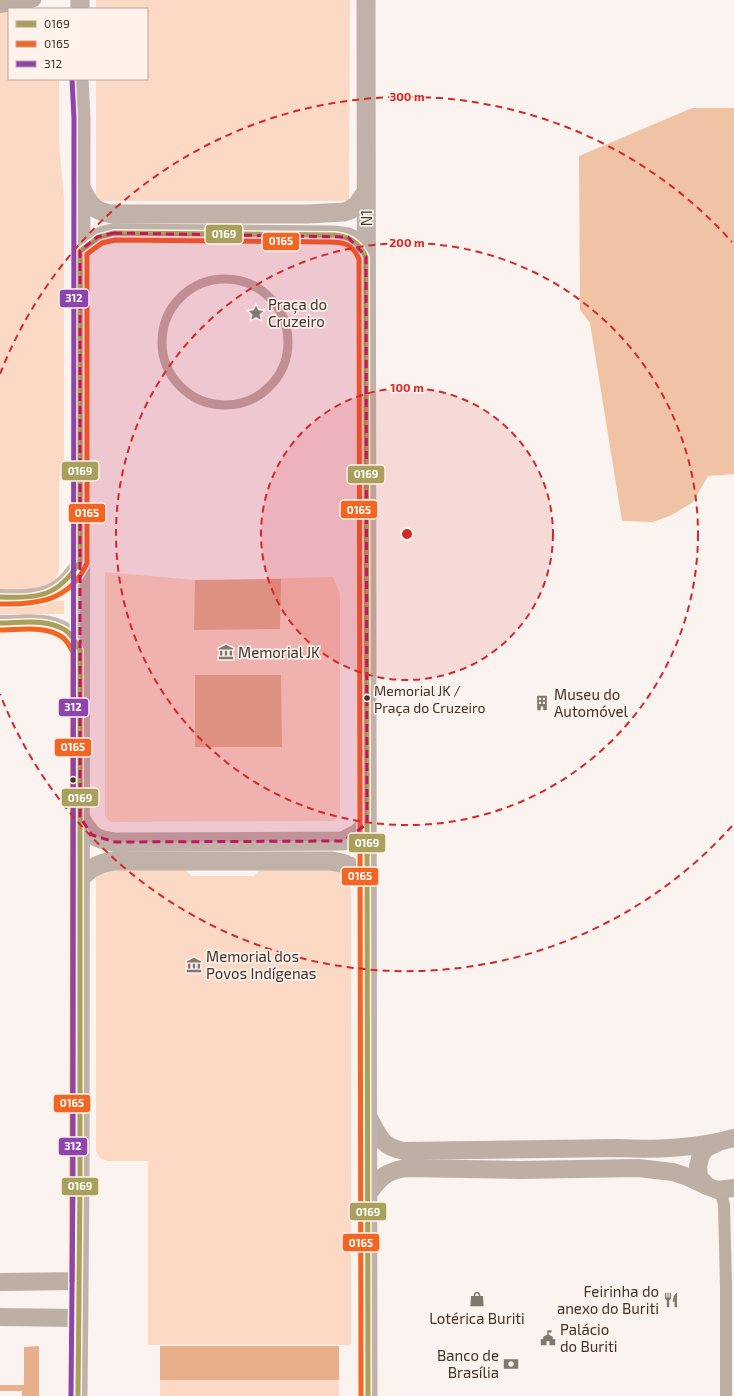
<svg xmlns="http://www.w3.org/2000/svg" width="734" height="1396" viewBox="0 0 734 1396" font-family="'Exo 2',sans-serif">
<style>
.green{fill:#fcd9c4}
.forest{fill:#f1c3a5}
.water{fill:#e7af8b}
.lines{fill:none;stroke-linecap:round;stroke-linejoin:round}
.pedestrian{stroke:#beada2;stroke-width:9}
.minor{stroke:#beada2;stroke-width:12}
.tertiary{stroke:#beada2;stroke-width:14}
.secondary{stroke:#c6b6ac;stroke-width:16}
.primary{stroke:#beafa4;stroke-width:18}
.trunk{stroke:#c0b2a8;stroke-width:19}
.bus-1-casing{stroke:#fef2eb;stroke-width:8}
.bus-2-casing{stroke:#fef2eb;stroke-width:8}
.bus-3-casing{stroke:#fef2eb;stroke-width:8}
.bus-1{stroke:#a9a15b;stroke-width:5}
.bus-2{stroke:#f26522;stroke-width:5}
.bus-3{stroke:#8e44ad;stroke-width:5}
.marked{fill:#c2185b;fill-opacity:0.2;stroke:#c2185b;stroke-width:3;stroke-dasharray:8 5;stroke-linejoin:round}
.ring{fill:none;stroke:#d62828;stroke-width:2;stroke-dasharray:7 5}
.bus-dot{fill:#3f342d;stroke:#fef2eb;stroke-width:1.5}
.labels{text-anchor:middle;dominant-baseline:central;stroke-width:3.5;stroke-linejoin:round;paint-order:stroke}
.bus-label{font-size:14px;fill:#3f342d;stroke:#fef2eb;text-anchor:start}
.street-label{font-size:15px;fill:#3f342d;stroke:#fef2eb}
.poi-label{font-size:15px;fill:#3f342d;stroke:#fef2eb;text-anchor:start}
.centre{fill:#d62828;stroke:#fef2eb;stroke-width:2}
.ring-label{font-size:12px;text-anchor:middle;font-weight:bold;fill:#d62828;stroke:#fef2eb;stroke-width:3.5;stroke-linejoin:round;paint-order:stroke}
.line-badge{stroke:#fef2eb;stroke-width:1.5}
.badge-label{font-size:11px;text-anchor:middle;font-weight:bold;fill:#fff}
</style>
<rect width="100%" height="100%" fill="#faf3ef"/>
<!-- green -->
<path class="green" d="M 96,0 L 350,0 L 349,201 L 96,201 L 96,79 L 147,79 L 147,9 L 96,9 Z
M 0,13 L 9,13 L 9,79 L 59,79 L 59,144 L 64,199 L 64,461 L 59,483 L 59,571 L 54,582 L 46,589 L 0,591 Z
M 105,572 L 195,580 L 225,580 L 333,577 L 340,594 L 340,816 L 333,821 L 110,822 L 105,816 Z
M 0,601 L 64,601 L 64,614 L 0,614 Z
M 184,869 L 192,876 L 254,876 L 261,869 L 342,869 L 351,878 L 351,1345 L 148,1345 L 148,1161 L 107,1161 L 100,1158 L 96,1151 L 96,878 L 99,872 L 106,870 Z
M 160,1380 L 339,1380 L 339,1396 L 160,1396 Z"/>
<!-- forest -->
<path class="forest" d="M 692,108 L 734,108 L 734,474 L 708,476 L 693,502 L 672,515 L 653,522 L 622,521 L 590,323 L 580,310 L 579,156 Z"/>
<!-- water -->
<path class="water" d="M 281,579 L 280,629 L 194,630 L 195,580 Z
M 195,675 L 281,675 L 282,747 L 195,747 Z
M 39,1346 L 39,1396 L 22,1396 L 22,1391 L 0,1391 L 0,1385 L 24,1385 L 24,1347 Z
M 160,1346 L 339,1346 L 339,1380 L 160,1380 Z"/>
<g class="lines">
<!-- pedestrian -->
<path class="pedestrian" d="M162 342a63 63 0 1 1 126 0a63 63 0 1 1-126 0Z"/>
<!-- minor -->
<path class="minor" d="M 717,1190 L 722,1197 L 724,1205 L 726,1286 L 726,1396"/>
<!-- tertiary -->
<path class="tertiary" d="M 0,6 L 23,4 L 34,0"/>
<!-- secondary -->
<path class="secondary" d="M 0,597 C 38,598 59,598 80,562
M 0,623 C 21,623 46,619 65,630 C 72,635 76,643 80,650"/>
<!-- primary -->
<path class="primary" d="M 368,1116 C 378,1135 381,1147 404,1151 L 619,1148 C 655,1150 700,1148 734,1138
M 707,1186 L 699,1177 L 698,1166 L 701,1155 L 706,1148 L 717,1143
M 367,1195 C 380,1178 384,1172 406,1168 L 520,1170 L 638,1168 L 673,1172 L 688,1177 L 707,1186 L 717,1190 L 734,1188
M 0,1282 L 79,1281
M 0,1317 L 78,1318"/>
<!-- trunk -->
<path class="trunk" d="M 366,0 L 368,1396
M 80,9 L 80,0
M 81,187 C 88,203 93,211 111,214 L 308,214 L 344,212 L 350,210 L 357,205 L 366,192
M 80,251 C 92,241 98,235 114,233 L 333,235 L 348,237 L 354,240 L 366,257
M 80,817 C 90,834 94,840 115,842 L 343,841 L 358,833 L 367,824
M 80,879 C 90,868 99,863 114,861 L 331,861 C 353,864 356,869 367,887
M 78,1396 L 80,1182 L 81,118 L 79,79"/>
<!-- bus-1 casing -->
<g class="bus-1-casing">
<path id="bus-1" d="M 0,597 C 40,598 57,597 80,562 L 80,251 L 99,237 L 114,233 L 335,235 C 351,237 359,243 366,257 L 368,1396
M 0,623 C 21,623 46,618 65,630 C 72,634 76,643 80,650 L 80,1182 L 78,1396"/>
</g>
<!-- bus-2 casing -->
<g class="bus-2-casing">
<path id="bus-2" d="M 0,604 C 37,605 70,601 87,563 L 87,254 L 102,243 L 115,240 L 329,242 C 345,242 352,244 359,259 L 361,1396
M 0,630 C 19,630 46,625 62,637 C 67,640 70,647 73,652 L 72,1281"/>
</g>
<!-- bus-3 casing -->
<g class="bus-3-casing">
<path id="bus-3" d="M 71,1396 L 73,1182 L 74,118 L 72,79"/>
</g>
<!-- bus-1 -->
<use href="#bus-1" class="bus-1"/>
<!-- bus-2 -->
<use href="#bus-2" class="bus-2"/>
<!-- bus-3 -->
<use href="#bus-3" class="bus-3"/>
</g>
<!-- marked area -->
<path class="marked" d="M 114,233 L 348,237 L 366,257 L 367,824 L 343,841 L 115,842 L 92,835 L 80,817 L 80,251 L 97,237 Z"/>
<!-- distance rings -->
<circle cx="407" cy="534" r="146" fill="#d62828" fill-opacity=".12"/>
<g class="ring">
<circle cx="407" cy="534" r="146"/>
<circle cx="407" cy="534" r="291"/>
<path d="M732 826A437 437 0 0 1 0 694M0 374A437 437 0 0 1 732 242"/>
</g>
<!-- icons -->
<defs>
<g id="sight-bare" transform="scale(1.2)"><path d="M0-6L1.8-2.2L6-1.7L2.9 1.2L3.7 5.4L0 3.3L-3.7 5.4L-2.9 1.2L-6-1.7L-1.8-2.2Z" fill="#807771" stroke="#fef2eb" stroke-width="2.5" paint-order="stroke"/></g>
<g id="museum-bare" transform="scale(1.2)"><path d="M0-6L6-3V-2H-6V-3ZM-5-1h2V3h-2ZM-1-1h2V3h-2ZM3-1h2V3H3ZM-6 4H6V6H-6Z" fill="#807771" stroke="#fef2eb" stroke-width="2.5" paint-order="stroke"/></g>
<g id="building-bare" transform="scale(1.2)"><path d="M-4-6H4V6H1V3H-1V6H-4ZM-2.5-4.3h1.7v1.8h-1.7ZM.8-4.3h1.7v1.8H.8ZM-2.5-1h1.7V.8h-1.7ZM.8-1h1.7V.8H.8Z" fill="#807771" stroke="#fef2eb" stroke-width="2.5" paint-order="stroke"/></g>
<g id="shop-bare" transform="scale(1.2)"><path d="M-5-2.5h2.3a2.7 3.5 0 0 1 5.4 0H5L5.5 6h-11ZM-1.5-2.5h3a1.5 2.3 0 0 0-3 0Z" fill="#807771" stroke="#fef2eb" stroke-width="2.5" paint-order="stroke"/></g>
<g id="restaurant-bare" transform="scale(1.2)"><path d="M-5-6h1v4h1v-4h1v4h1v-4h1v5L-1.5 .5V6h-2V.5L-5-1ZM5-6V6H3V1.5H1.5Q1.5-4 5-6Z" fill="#807771" stroke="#fef2eb" stroke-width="2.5" paint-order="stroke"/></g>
<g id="civic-bare" transform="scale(1.2)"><path d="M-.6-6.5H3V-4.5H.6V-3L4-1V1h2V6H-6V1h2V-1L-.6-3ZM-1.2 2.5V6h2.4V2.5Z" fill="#807771" stroke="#fef2eb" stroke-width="2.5" paint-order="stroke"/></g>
<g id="bank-bare" transform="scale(1.2)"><path d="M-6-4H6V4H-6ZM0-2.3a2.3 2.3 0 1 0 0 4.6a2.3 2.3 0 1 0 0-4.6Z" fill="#807771" stroke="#fef2eb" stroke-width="2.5" paint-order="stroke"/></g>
</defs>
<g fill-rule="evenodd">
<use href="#sight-bare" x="256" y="313"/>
<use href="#museum-bare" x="226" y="652"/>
<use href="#building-bare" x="542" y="703"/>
<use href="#museum-bare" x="194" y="965"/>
<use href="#shop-bare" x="477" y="1299"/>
<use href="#restaurant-bare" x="671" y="1300"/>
<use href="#civic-bare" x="548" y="1338"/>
<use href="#bank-bare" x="511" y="1364"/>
</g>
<!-- markers -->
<g class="bus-dot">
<circle cx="367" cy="698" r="3.5"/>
<circle cx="73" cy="780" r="3.5"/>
</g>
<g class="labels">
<!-- bus labels -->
<g class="bus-label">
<text x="374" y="690">Memorial JK /<tspan x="374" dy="17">Praça do Cruzeiro</tspan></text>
</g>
<!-- street labels -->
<g class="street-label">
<text transform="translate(366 218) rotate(-90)">N1</text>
</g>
<!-- poi labels -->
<g class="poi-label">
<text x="268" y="304">Praça do<tspan x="268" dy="17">Cruzeiro</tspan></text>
<text x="238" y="652">Memorial JK</text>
<text x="554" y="694">Museu do<tspan x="554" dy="17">Automóvel</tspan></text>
<text x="206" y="956">Memorial dos<tspan x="206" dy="17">Povos Indígenas</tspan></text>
<text x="659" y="1291" text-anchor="end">Feirinha do<tspan x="659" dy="17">anexo do Buriti</tspan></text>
<text x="477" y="1318" text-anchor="middle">Lotérica Buriti</text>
<text x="560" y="1329">Palácio<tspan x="560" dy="17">do Buriti</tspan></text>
<text x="499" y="1355" text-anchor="end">Banco de<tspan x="499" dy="17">Brasília</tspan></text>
</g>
</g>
<circle cx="407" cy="534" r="6" class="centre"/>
<g class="ring-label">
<text x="407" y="101">300 m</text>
<text x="407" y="247">200 m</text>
<text x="407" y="392">100 m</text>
</g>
<g class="line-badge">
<rect x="205" y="224" width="38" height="20" rx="4" fill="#a9a15b"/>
<rect x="262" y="232" width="38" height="19" rx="4" fill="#f26522"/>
<rect x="59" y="289" width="30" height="19" rx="4" fill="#8e44ad"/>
<rect x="61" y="461" width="38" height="20" rx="4" fill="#a9a15b"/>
<rect x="347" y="465" width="38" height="19" rx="4" fill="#a9a15b"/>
<rect x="340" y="500" width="38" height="19" rx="4" fill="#f26522"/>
<rect x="68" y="503" width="38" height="20" rx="4" fill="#f26522"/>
<rect x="58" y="698" width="31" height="19" rx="4" fill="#8e44ad"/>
<rect x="54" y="738" width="38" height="19" rx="4" fill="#f26522"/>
<rect x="61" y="788" width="38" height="19" rx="4" fill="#a9a15b"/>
<rect x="348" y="833" width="38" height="20" rx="4" fill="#a9a15b"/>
<rect x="341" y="867" width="38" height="19" rx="4" fill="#f26522"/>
<rect x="53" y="1094" width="38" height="19" rx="4" fill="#f26522"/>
<rect x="58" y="1137" width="30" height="19" rx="4" fill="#8e44ad"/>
<rect x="61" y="1177" width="38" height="19" rx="4" fill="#a9a15b"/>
<rect x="349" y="1202" width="38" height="19" rx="4" fill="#a9a15b"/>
<rect x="342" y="1233" width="38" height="19" rx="4" fill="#f26522"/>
</g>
<g class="badge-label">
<text x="224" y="238">0169</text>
<text x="281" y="245">0165</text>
<text x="74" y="302">312</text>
<text x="80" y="475">0169</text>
<text x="366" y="478">0169</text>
<text x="359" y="514">0165</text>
<text x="87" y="517">0165</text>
<text x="73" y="711">312</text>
<text x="73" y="751">0165</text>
<text x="80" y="802">0169</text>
<text x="367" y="847">0169</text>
<text x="360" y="880">0165</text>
<text x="72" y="1107">0165</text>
<text x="73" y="1150">312</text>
<text x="80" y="1190">0169</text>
<text x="368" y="1216">0169</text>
<text x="361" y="1247">0165</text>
</g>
<!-- legend -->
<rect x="8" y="8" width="140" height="72" fill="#fef2eb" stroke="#b2a69f"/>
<rect x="16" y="21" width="20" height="6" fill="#a9a15b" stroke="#b2a69f"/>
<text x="44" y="28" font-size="12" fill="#3f342d">0169</text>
<rect x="16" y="41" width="20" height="6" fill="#f26522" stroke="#b2a69f"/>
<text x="44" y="48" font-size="12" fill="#3f342d">0165</text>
<rect x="16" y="61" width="20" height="6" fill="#8e44ad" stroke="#b2a69f"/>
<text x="44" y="68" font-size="12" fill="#3f342d">312</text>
</svg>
